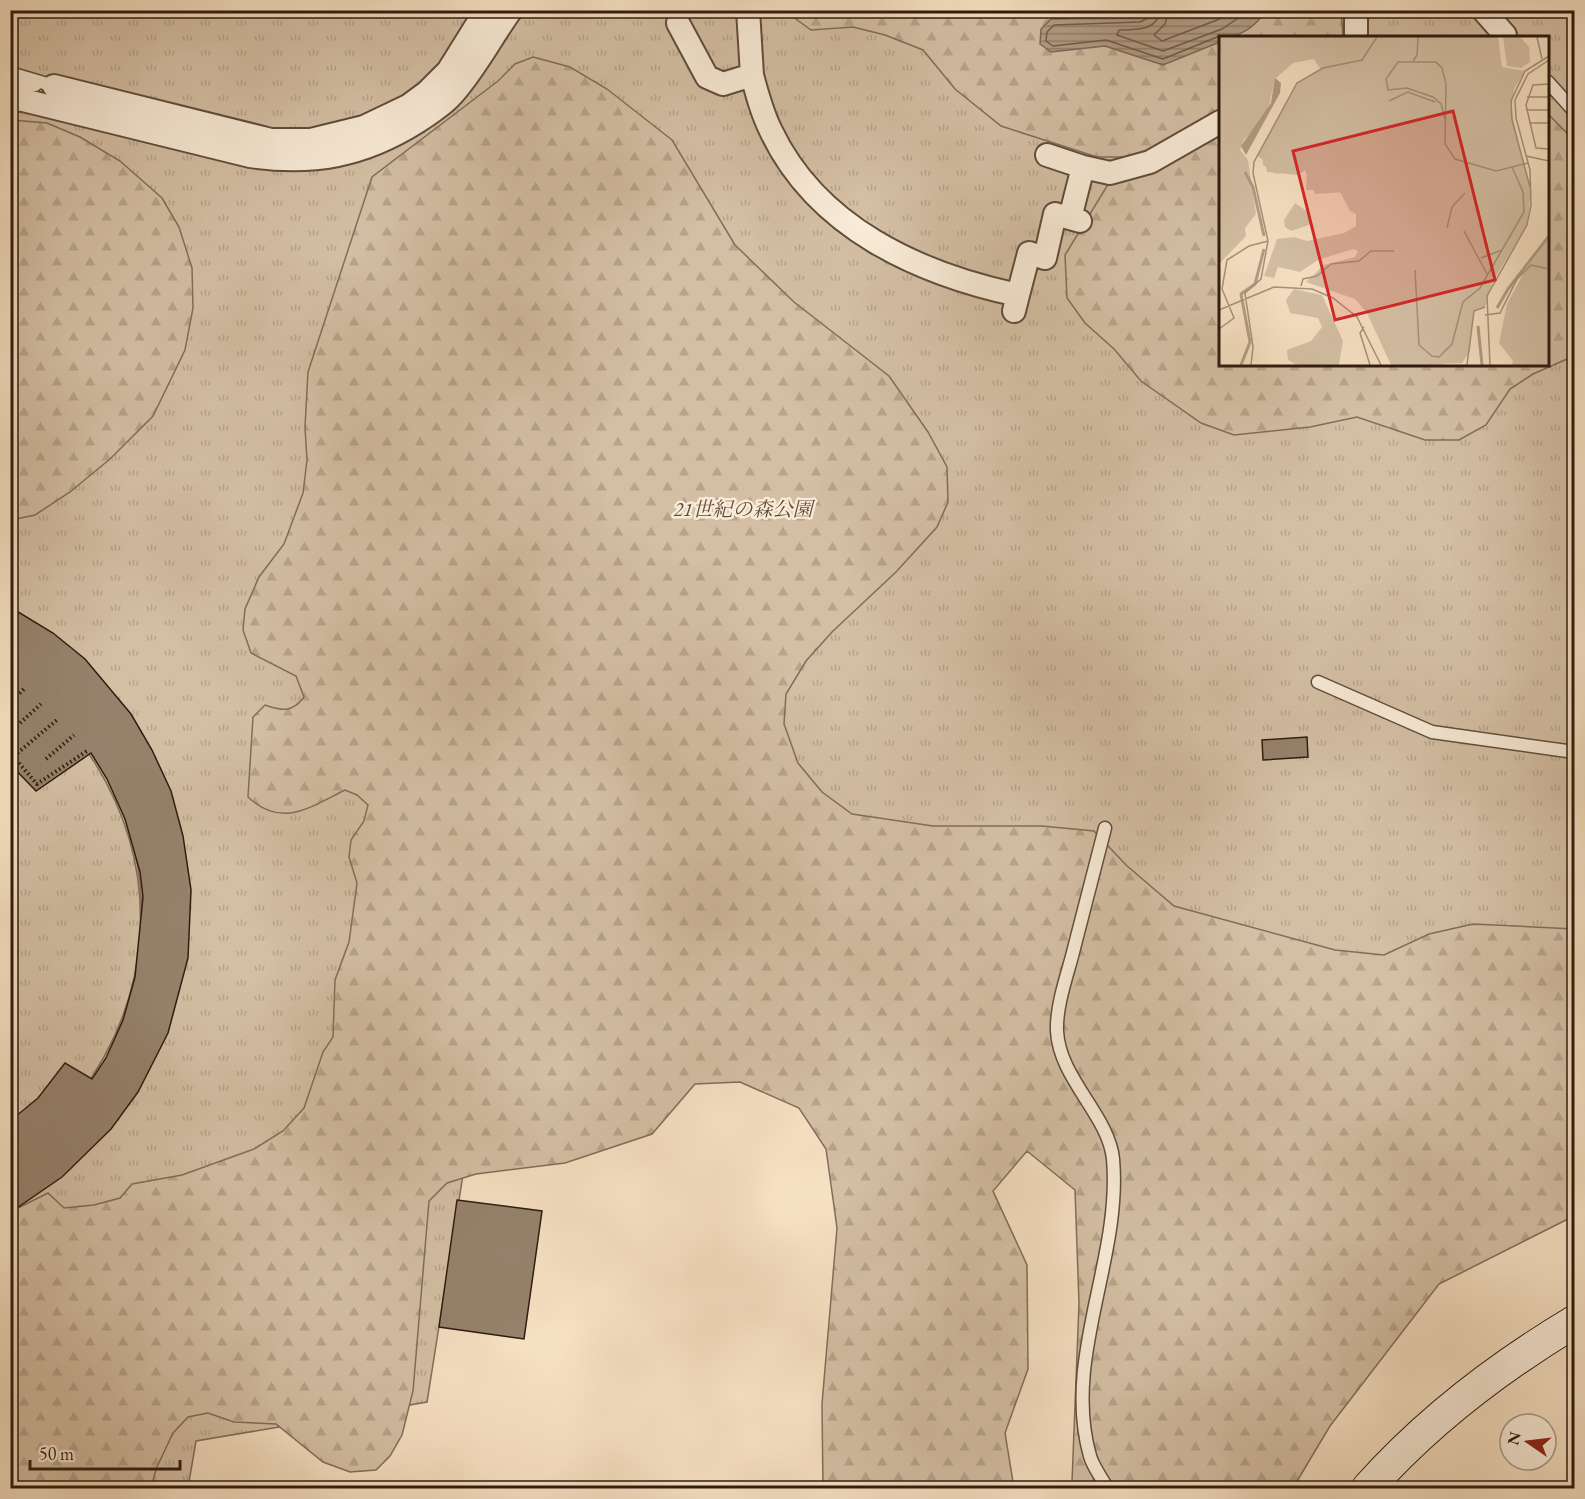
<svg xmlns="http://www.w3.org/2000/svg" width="1585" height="1499" viewBox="0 0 1585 1499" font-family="'EB Garamond','Noto Serif JP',serif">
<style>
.grass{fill:url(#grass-tufts);stroke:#816e5a;stroke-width:1.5;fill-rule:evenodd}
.forest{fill:url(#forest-firs);stroke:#816e5a;stroke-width:1.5}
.garden{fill:#d4bfa4;stroke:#816e5a;stroke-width:1.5}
.water{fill:url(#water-rules);stroke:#7d6956;stroke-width:1.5}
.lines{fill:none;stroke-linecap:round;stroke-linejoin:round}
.shore{stroke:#705c4a;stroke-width:1.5}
.building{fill:#96826c;stroke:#2e1c0f;stroke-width:1.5}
.lane-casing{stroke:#604d3c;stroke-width:15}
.street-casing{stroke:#604d3c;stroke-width:26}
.secondary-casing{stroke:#2e1c0f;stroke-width:34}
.path{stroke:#2e1c0f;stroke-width:4;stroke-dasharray:1.5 3;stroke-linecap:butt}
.lane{stroke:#f9ebd7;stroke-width:12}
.street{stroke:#f9ebd7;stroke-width:22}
.secondary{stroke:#f9ebd7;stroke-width:32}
.labels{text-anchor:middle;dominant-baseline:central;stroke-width:5;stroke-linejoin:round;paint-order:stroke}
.park-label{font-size:20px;font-style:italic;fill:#604d3c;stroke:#f9ebd7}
.inset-river{fill:none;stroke:#b29d85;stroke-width:3}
.inset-road{fill:none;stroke:#a6927a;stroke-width:1.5}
.view{fill:#d62828;fill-opacity:0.15;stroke:#d62828;stroke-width:3}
.inset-edge{fill:none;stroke:#2e1c0f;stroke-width:3}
</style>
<defs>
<pattern id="grass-tufts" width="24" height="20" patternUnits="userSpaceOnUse" patternTransform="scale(1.5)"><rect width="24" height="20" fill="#d4bfa4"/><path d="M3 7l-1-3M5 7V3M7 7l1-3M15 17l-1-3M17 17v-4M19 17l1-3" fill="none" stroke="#b6a48c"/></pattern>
<pattern id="forest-firs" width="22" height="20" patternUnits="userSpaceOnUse" patternTransform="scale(1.5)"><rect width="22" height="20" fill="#d4bfa4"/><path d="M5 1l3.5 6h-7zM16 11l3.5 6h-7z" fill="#b6a48c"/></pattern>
<pattern id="water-rules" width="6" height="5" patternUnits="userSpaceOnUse" patternTransform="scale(1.5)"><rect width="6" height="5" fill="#b29d85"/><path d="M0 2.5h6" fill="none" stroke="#917f6b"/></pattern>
</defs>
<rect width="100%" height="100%" fill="#f6e0c2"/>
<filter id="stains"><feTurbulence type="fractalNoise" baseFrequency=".00333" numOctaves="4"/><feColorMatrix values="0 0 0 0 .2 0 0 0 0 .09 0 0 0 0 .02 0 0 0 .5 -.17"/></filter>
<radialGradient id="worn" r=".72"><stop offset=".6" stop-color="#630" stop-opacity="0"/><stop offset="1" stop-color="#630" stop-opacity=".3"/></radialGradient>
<!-- grass -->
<path class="grass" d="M 10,11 L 1574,11 L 1574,1029 L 509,971 L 472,1118 L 427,1402 L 196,1441 L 188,1488 L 11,1488 ZM 1220,38 L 1548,38 L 1548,364 L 1220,364 Z"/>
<!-- forest -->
<path class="forest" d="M 1341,10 L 1343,37 L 1220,38 L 1220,117 L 1162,148 L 1125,157 L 1097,157 L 1001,126 L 955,89 L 923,50 L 885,35 L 853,27 L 811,30 L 785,11 Z
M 533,57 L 570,67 L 607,89 L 672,140 L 735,245 L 794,302 L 889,376 L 928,432 L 947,467 L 948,502 L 937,527 L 896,572 L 832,632 L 806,661 L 786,694 L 784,724 L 798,763 L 822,792 L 852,814 L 933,826 L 1042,826 L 1094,831 L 1126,865 L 1174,906 L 1335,950 L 1384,955 L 1429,934 L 1473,924 L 1574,929 L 1574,1216 L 1439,1284 L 1330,1426 L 1293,1488 L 1076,1488 L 1072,1482 L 1079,1303 L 1075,1190 L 1027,1151 L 993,1191 L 1027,1265 L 1028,1369 L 1005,1433 L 1014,1488 L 823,1488 L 822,1404 L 837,1228 L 826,1149 L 799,1108 L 740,1082 L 695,1084 L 652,1134 L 565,1163 L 476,1174 L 447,1183 L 429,1201 L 413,1391 L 402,1435 L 390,1456 L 376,1470 L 350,1472 L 323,1462 L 276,1424 L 234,1422 L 208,1413 L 188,1417 L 173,1433 L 156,1469 L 151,1488 L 11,1488 L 10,1212 L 48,1193 L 64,1208 L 94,1205 L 120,1198 L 132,1184 L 182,1175 L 254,1149 L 283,1131 L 304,1108 L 323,1052 L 333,1037 L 335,980 L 349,942 L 357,883 L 349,857 L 351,840 L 364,821 L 368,805 L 357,795 L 345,790 C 310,807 282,829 248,797 L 253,717 L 265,705 C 282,711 292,713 304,697 L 296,676 L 251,653 L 243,630 L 245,609 L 259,577 L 284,544 L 303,493 L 307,460 L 305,427 L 308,372 L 372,177 L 498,81 L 515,64 Z
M 1548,114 L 1574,140 L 1574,356 L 1533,374 L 1510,389 L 1486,425 L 1459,440 L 1425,440 L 1357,417 L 1310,427 L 1234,435 L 1201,423 L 1141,381 L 1114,349 L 1085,323 L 1067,298 L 1065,255 L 1110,181 L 1220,130 L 1220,364 L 1548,364 Z
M 11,120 L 47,123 L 80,137 L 120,161 L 162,198 L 179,227 L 192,268 L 193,308 L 185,350 L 153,416 L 110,459 L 70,492 L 35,515 L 11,520 Z"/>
<!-- garden -->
<path class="garden" d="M 11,676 C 140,759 177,922 107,1057 C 85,1098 48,1132 11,1158 C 16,1151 27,1146 35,1139 C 50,1127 65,1113 77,1098 C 154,997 162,872 95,763 C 83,744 67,726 51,711 C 42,703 14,685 11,676 Z"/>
<!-- water -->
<path class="water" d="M 1152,10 L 1265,11 C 1257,26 1239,38 1220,38 L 1220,42 L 1163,65 L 1105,46 L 1051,52 L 1040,44 L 1041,29 L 1051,19 L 1139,16 Z"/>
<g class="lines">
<!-- shore -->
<path class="shore" d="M 1152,10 L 1150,17 L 1140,22 L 1054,25 L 1047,32 L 1046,41 L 1053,46 L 1106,40 L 1163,59 L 1217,37 L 1223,38
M 1160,10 C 1158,31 1135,30 1119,30 L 1117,35 L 1163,51 L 1222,29 L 1250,10
M 1169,10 L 1165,24 L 1154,35 L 1162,41 L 1217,20 L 1233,10"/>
</g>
<!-- building -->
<path class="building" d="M 10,607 L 53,633 L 85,659 L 131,714 L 152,750 L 171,791 L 183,836 L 191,890 L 188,958 L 168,1033 L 138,1092 L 111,1129 L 62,1177 L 11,1212 L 10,1121 L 38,1098 L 65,1063 L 92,1079 L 106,1058 L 123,1020 L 135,977 L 143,897 L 140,872 L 125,819 L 107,779 L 91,753 L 36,791 L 10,764 Z
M 1307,737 L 1308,757 L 1263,760 L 1262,740 Z
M 457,1200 L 542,1211 L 524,1339 L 439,1327 Z"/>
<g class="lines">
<!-- lane casing -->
<g class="lane-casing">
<path id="lane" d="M 10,73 L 54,86
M 1548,82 L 1574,111
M 10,84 L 35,85
M 1318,682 L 1432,732 L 1574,752
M 1105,828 C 1094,872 1082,916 1071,960 C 1065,981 1056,1009 1057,1031 C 1059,1078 1109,1116 1113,1159 C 1122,1259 1062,1358 1090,1456 C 1093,1467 1102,1478 1107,1488"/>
</g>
<!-- street casing -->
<g class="street-casing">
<path id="street" d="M 1483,10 L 1505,35
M 678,23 L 707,77 L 723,84 L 752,75 L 748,10
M 1356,38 L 1356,10
M 752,75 C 757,94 762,113 771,131 C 817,228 919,274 1018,295 L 1014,311
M 54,86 L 271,140 L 311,140 L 364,127 L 408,106 L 427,92 L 448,71 L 486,10
M 10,99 L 23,100 L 250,156 C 313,165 363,156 417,122 C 430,113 443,106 453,94 C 476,68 491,38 511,10
M 1047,155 L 1083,167 L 1070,218
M 1083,167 L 1110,173 L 1150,162 L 1220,122
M 1018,295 L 1029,253 L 1045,258 L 1055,214 L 1080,221"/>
</g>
<!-- secondary casing -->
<g class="secondary-casing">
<path id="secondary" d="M 1368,1488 C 1426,1423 1499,1367 1574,1322"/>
</g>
<!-- path -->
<path class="path" d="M 10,703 L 24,689
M 10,732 L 41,704
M 10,753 L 37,784 L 87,751
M 14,756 L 58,719
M 46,759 L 74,735"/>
<!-- lane -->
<use href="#lane" class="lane"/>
<!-- street -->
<use href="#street" class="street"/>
<!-- secondary -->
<use href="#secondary" class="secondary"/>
</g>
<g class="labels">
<!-- park labels -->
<g class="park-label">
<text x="743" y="509">21世紀の森公園</text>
</g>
</g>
<!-- overview -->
<g transform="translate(1219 36)">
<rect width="330" height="330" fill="#f6e0c2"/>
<path d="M 158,1 L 279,1 L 283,31 L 306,35 L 295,53 L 292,75 L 312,155 L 308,189 L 274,245 L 266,271 L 255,275 L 251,315 L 243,327 L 218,328 L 177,315 L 144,155 L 96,158 L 86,134 L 79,139 L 48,136 L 46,125 L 38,120 L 78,47 Z" fill="#d4bfa4"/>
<path d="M 0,1 L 165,1 L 163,19 L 154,31 L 110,47 L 95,23 L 74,27 L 56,43 L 50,69 L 37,92 L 25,103 L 21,114 L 29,124 L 37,178 L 26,192 L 27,200 L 0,228 ZM 284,1 L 301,1 L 310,11 L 311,26 L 302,32 L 288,30 ZM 187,59 L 212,66 L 222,76 L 220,92 L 211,103 L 194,103 L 174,82 L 177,63 ZM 83,63 L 108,117 L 124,137 L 158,136 L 156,123 L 164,121 L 168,126 L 176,117 L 225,119 L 242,133 L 237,150 L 210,189 L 181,177 L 172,184 L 175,214 L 169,224 L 168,243 L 179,278 L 181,307 L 196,310 L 226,329 L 239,329 L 172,329 L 148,277 L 136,263 L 87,246 L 105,229 L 136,221 L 139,215 L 134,213 L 99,224 L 81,236 L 59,231 L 55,242 L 45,240 L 58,203 L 75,201 L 88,205 L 125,197 L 137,190 L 137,178 L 131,175 L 120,154 L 87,154 L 88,133 L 79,131 L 58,138 L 44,129 L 43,116 L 66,73 ZM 258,149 L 259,164 L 275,177 L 272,190 L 279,189 L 285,204 L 281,214 L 262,221 L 247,196 ZM 76,167 L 89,176 L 92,188 L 72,195 L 66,191 L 65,184 ZM 235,196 L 244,198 L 254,211 L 265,234 L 252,260 L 226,242 L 221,215 L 229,199 ZM 330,203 L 330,329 L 293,329 L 294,325 L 280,307 L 288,268 L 308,231 ZM 75,253 L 103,259 L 124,305 L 120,329 L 78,329 L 69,324 L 68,314 L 92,305 L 103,291 L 99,282 L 71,277 L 67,264 Z" fill="#d4bfa4"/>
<path d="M 240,1 L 270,1 L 269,41 L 239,40 ZM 245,54 L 275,55 L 274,106 L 244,105 Z" fill="#d4bfa4"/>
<path d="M 56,42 L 62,47 L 61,57 L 27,119 L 22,110 L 52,67 Z" fill="#b29d85"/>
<path class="inset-river" d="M 26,136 L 34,151 L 45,200M 289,253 L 330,200M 278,272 L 289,253M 259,290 L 263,329M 22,329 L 31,306 L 22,258 L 36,248 L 45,213"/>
<path class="inset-road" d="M 318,1 L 323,23M 194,25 L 198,19 L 199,1M 330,48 L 314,49 L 307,69 L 317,112 L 330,113M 308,61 L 330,61M 170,65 L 189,56 L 216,66M 307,74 L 330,74M 226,83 L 222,68 L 214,61 L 188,52 L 169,54 L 167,43 L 179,26 L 217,26 L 223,32 L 227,48 L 226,108 L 236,123 L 277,135 L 309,127M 310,87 L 330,87M 307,120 L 330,125M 311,151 L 293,84 L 292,65 L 306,35 L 330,20M 228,192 L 233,171 L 246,157M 245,195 L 268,238M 262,222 L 283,214M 196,234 L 200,309 L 213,320 L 220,321 L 233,308 L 244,266 L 261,252 L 305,176 L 304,156 L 293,131M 82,250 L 84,243 L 98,240 L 112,228 L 140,225 L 152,215 L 175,215M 0,274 L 55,251 L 93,253 L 114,262 L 138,281 L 162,329M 266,279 L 281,277 L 298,243 L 312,229 L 330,233M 145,291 L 141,297 L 151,329M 0,293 L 15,282 L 3,253 L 8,224 L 30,210 L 49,205M 32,329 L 34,311 L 26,257 L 42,243 L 49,205 L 34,137 L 35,126 L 78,47 L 104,32 L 143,24 L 158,1M 248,329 L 255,275 L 266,271M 271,329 L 268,260 L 308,189 L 312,169 L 311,134 L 297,82 L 296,64 L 309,38 L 330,24"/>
<path class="view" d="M 234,75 L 276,244 L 116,284 L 74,115 Z"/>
<rect width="330" height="330" class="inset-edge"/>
</g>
<!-- margin -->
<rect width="1585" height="1499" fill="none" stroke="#f6e0c2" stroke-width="36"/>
<rect x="12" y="12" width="1561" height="1475" fill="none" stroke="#2e1c0f" stroke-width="3"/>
<rect x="18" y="18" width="1549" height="1463" fill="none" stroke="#2e1c0f" stroke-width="1.5"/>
<!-- north arrow -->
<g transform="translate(1528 1442) rotate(284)"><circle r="28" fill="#f9ebd7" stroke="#a89887" stroke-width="1.5"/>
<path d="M0-4.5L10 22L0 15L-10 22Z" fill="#8f2418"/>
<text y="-9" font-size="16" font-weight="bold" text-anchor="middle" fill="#2e1c0f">N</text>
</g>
<!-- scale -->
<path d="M30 1460v9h150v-9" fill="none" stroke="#2e1c0f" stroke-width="3"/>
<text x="39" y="1460" font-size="18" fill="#2e1c0f" stroke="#f9ebd7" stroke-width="4.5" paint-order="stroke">50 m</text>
<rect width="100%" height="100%" filter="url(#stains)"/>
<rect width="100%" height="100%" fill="url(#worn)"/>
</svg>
